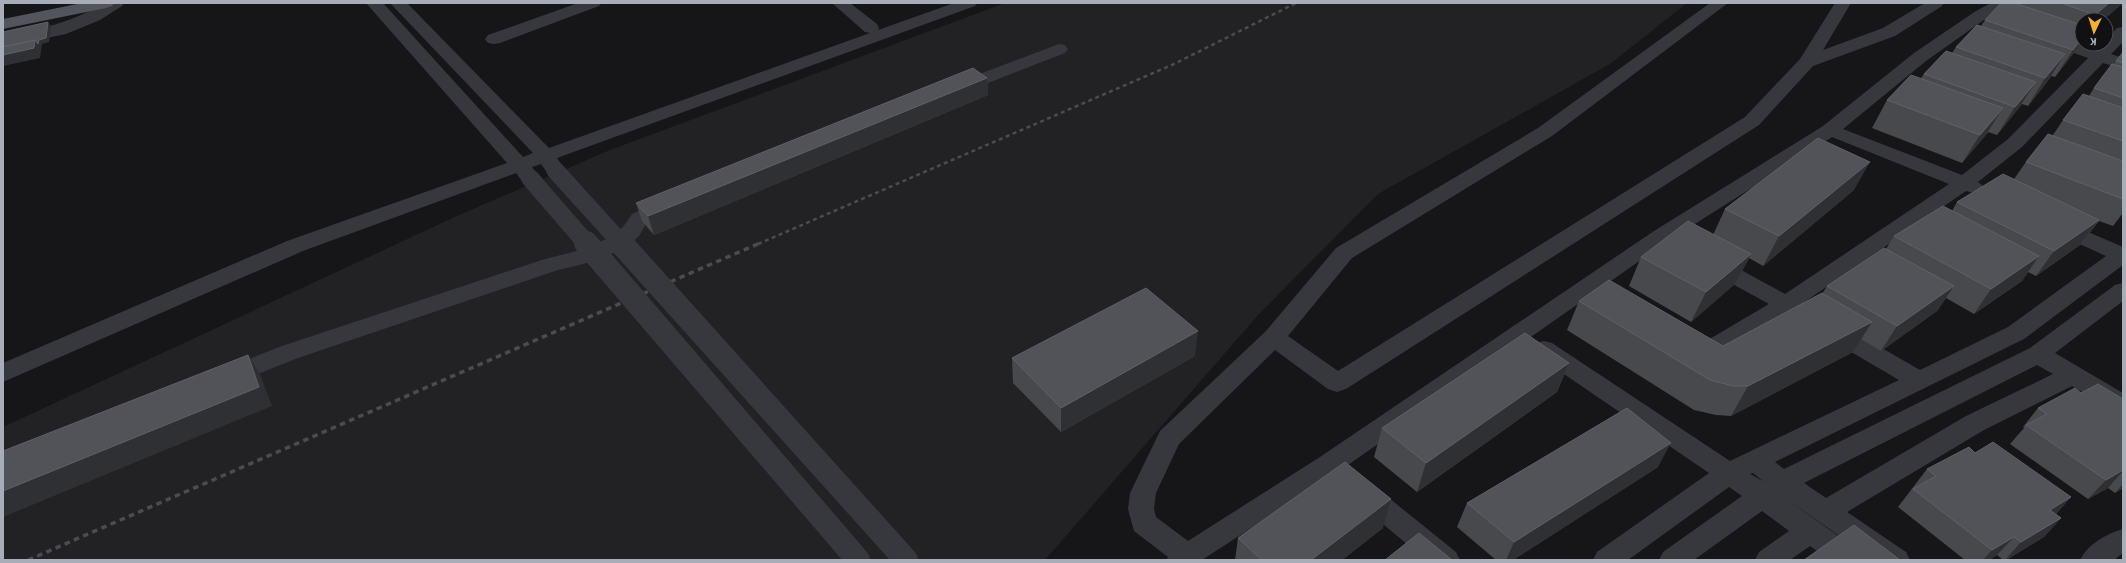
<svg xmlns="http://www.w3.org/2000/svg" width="2126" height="563" viewBox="0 0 2126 563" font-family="'Source Sans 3',sans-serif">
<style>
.built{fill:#222225}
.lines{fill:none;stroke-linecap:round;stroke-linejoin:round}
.minor{fill:#37383d;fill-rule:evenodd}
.major{fill:#53555c;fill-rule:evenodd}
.rail-far1{stroke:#4a4c52;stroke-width:2.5;stroke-dasharray:4 3.5;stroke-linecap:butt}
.rail{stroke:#4a4c52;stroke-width:3.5;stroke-dasharray:5.5 4.5;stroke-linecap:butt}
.minor-bridge-far1{stroke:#37383d;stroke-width:18}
.minor-bridge{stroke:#37383d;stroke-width:24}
.wall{fill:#47494d}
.shaded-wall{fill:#2f3033}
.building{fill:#525359;stroke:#5f6168}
</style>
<rect width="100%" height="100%" fill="#161618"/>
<!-- built -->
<path class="built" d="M 1005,3 L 1687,3 L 1610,64 L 1378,194 L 1259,314 L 1045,560 L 3,560 L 3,427 L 459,215 L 610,150 Z"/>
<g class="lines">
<!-- minor -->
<path class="minor" d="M 104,3 L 124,3 L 122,6 L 100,20 L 66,34 L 3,47 L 3,37 C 41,29 70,23 104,3 Z
M 366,3 L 383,3 L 523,157 L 533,153 L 390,3 L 407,3 L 549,148 L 870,33 L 865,32 L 832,3 L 850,3 L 877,24 L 879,28 L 878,30 L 954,3 L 977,3 L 975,6 L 557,158 L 563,167 L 560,171 L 553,173 L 546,171 L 541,164 L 532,167 L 539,177 L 536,181 L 529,183 L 522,181 L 516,173 L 303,251 L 3,382 L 3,363 L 287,241 L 507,163 Z
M 578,3 L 601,3 L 599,6 L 500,43 L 494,44 L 488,43 L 485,39 L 488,35 Z
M 1710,3 L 1728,3 L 1552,136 L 1352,258 L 1288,336 L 1338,371 L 1745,117 L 1800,59 L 1835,3 L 1851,3 L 1823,50 L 1883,28 L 1925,3 L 1944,3 L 1942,6 L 1895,36 L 1813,66 L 1759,125 L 1346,389 L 1337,392 L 1328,389 L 1275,350 L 1179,444 L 1156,493 L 1154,509 L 1156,517 L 1188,541 L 1320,457 L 1654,231 L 1823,126 L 1914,53 L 1976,11 L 1991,3 L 2011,3 L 2009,6 L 1988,17 L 1926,61 L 1843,129 L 1962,175 L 2008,139 L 2088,58 L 2043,42 L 2041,38 L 2043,34 L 2049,33 L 2055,34 L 2097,49 L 2102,44 L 2106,44 L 2106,40 L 2117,28 L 2123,27 L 2123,42 L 2111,54 L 2123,58 L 2123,69 L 2103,63 L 2022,147 L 1978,182 L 1984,187 L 1981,191 L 1974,193 L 1966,191 L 1803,303 L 1808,310 L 1805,315 L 1797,318 L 1786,314 C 1761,330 1712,369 1683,360 L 1679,354 L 1683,348 L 1701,344 L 1769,304 L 1705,269 L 1702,264 L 1705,259 L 1713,257 L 1721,259 L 1785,294 L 1949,184 L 1832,137 L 1668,241 L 1348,465 L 1456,552 L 1460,560 L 1426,560 L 1328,478 L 1202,560 L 1166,560 L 1168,557 L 1134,531 L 1128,509 L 1130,493 L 1160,431 L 1266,331 L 1336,248 L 1538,128 Z
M 1059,44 L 1065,45 L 1068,49 L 1065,53 L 965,92 L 959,93 L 953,92 L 950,88 L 953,84 Z
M 667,199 L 674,201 L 677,205 C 671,214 658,217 649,222 C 643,226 642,233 638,237 C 616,257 585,264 558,270 L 298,358 L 235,383 L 227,386 L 219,383 L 215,377 L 219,371 L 282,346 L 545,259 L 577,251 L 604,240 L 623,227 L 632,214 Z
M 2058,219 L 2123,247 L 2123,265 L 2024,339 L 1775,462 L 1784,469 L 2030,348 L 2115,285 L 2123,283 L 2123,301 L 2055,353 L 2123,393 L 2123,414 L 2114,411 L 2072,386 L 1984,430 L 1847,512 L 1906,552 L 1910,560 L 1874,560 L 1782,496 L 1861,552 L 1865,560 L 1830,560 L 1810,546 L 1790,560 L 1755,560 L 1759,552 L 1789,531 L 1762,511 L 1694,560 L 1659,560 L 1663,552 L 1742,496 L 1729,487 L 1628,560 L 1593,560 L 1597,552 L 1709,473 L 1536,355 L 1532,349 L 1536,343 L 1544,341 L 1552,343 L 1730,461 L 1899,380 L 1824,336 L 1821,330 L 1824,324 L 1832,322 L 1840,324 L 1920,370 L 2008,327 L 2106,256 L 2051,231 L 2048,226 L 2051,221 ZM 2037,365 L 2053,374 L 1966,416 L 1826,498 L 1804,483 ZM 1753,473 L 1763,481 L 1750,474 Z
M 2123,529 L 2123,553 L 2114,560 L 2080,560 C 2088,544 2106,534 2123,529 Z"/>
<!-- major -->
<path class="major" d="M 82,3 L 114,3 L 112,6 L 106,8 L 3,29 L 3,19 Z"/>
<!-- rail-far1 -->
<path class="rail-far1" d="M 758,244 L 1174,64 L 1296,3"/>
<!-- rail -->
<path class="rail" d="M 28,560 L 760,243"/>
<!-- minor-bridge-far1 -->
<path class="minor-bridge-far1" d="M 555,170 L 622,244
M 530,178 L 587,244"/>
<!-- minor-bridge -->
<path class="minor-bridge" d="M 586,243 L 858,560
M 621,243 L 906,560"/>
</g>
<!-- wall -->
<path class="wall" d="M 2020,3 L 2123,3 L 2103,20 L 2082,20 L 2082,41 L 2073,54 L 2055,77 L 2051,76 L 2047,82 L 2028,106 L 2022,104 L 2018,109 L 1997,135 L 1988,132 L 1985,136 L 1962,163 L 1872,128 L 1887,100 L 1921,78 L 1924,74 L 1952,53 L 1956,47 L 1981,26 L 1985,20 L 2019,5 Z
M 2123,52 L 2123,213 L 2113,226 L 2099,221 L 2080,245 L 2036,276 L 2028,272 L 2022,281 L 1974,314 L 1946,298 L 1937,311 L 1881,351 L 1861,339 L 1853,352 L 1731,416 L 1716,415 L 1694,410 L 1567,330 L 1579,301 L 1723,346 L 1822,294 L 1827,286 L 1886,249 L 1894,236 L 1952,211 L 1957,202 L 2014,179 L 2026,162 L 2053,135 L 2063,120 L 2089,96 L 2094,88 L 2114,64 Z
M 987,78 L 988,95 L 654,235 L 642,221 L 636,203 Z
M 1854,190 L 1763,266 L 1749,258 L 1736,283 L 1691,322 L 1629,286 L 1641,257 L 1713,235 L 1725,209 Z
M 1195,356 L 1061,432 L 1013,383 L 1012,358 Z
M 1569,363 L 1557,392 L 1417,492 L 1374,457 L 1382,428 Z
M 2081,393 L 2123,399 L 2123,488 L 2115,493 L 2108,488 L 2088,499 L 2010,444 L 2024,428 L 2023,427 L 2038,408 Z
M 1975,453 L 2071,497 L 2056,514 L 2061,518 L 2044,537 L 2006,560 L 2003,560 L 1997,555 L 1989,560 L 1965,560 L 1898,507 L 1927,469 Z
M 1658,467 L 1513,560 L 1496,560 L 1457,527 L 1467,503 Z
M 1383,528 L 1342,560 L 1235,560 L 1238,538 Z"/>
<!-- shaded-wall -->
<path class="shaded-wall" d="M 2109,3 L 2123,3 L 2103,20 L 2091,20 L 2095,15 Z
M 48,22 L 51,27 L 49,42 L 42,44 L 40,58 L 3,66 L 3,52 L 35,40 Z
M 2082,38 L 2082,41 L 2073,54 L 2055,77 L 2073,50 Z
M 2065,54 L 2047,82 L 2028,106 L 2045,78 Z
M 987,78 L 988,95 L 654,235 L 648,216 Z
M 2036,82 L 2018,109 L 1997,135 L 2015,107 Z
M 2003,108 L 1985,136 L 1962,163 L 1980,135 Z
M 1870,162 L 1854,190 L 1763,266 L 1779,236 Z
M 2099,220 L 2080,245 L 2036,276 L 2054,251 Z
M 1751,254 L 1736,283 L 1691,322 L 1706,292 Z
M 2039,256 L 2022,281 L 1974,314 L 1991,289 Z
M 1954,286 L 1937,311 L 1881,351 L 1897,326 Z
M 1872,322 L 1853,352 L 1731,416 L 1748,386 Z
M 1198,331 L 1195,356 L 1061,432 L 1061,408 Z
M 248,355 L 260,374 L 272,406 L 3,517 L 3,491 Z
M 1569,363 L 1557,392 L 1417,492 L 1426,463 Z
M 1671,443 L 1658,467 L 1513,560 L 1506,560 L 1514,542 Z
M 2123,470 L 2123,471 L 2108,488 L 2088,499 L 2106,480 Z
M 2123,484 L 2123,488 L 2115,493 Z
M 2071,497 L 2054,516 L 2050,510 Z
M 1391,499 L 1383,528 L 1342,560 L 1311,560 Z
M 2061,518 L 2044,537 L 2005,560 L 2021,542 Z
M 2014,537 L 1997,555 L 1989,560 L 1983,560 L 1992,550 Z"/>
<!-- building -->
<path class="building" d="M 2001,3 L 2014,3 L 2082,25 L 2082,38 L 2073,50 L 1985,20 Z
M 2061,3 L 2109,3 L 2095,15 Z
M 48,22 L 46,38 L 39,40 L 38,44 L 35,40 L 3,47 L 3,32 Z
M 1977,25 L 2065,54 L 2045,78 L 1956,47 Z
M 35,40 L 34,48 L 3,55 L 3,47 Z
M 1946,51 L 2036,82 L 2015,107 L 1924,74 Z
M 2123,52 L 2123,63 L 2116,61 Z
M 2112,64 L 2123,67 L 2123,98 L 2094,88 Z
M 973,68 L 987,78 L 648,216 L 636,203 Z
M 1911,75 L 2003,108 L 1980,135 L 1887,100 Z
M 2083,94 L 2123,108 L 2123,141 L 2063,120 Z
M 2048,134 L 2123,161 L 2123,199 L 2026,162 Z
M 1818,138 L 1870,162 L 1779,236 L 1725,209 Z
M 2003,174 L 2099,220 L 2054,251 L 1957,202 Z
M 1943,206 L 2039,256 L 1991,289 L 1894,236 Z
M 1688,221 L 1751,254 L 1706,292 L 1641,257 Z
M 1884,248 L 1954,286 L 1897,326 L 1827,286 Z
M 1609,280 L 1723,346 L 1822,293 L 1872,322 L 1748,386 L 1733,386 L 1710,380 L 1579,301 Z
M 1146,288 L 1198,331 L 1061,408 L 1012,358 Z
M 1525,333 L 1569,363 L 1426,463 L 1382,428 Z
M 248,355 L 259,387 L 3,491 L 3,451 Z
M 2098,384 L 2123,399 L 2123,470 L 2106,480 L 2026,425 L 2047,414 L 2038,408 L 2075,388 L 2081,393 Z
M 1627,408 L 1671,443 L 1514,542 L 1467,503 Z
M 1993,442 L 2071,497 L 2050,510 L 2061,518 L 2021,542 L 2014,537 L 1992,550 L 1913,489 L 1936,476 L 1927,469 L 1969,447 L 1975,453 Z
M 1345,462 L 1391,499 L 1311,560 L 1262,560 L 1238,538 Z
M 1854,525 L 1900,560 L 1804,560 Z
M 1419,533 L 1452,560 L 1385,560 Z"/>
<!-- border -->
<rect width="2126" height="563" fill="none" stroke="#a8adb8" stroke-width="8"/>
<!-- north arrow -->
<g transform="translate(2094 32) rotate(184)"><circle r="19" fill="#111113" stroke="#4d4f55"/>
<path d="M0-3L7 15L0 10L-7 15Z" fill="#f2b134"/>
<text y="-6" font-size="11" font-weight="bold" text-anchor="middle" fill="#a8adb8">K</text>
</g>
</svg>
